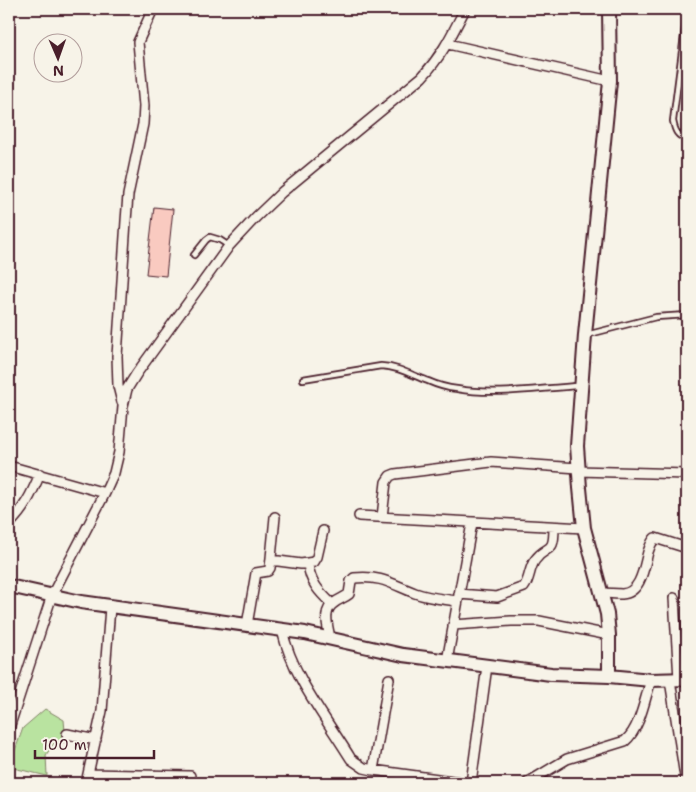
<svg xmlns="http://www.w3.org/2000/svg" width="696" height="792" viewBox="0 0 696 792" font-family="'Shantell Sans',sans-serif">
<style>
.green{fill:#b9e3a0;stroke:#828166}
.building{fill:#f9cac0;stroke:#4a1f2b}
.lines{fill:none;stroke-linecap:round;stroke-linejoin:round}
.lane-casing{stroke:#4a1f2b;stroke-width:8}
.street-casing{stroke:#4a1f2b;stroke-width:12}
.secondary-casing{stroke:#4a1f2b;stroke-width:16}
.lane{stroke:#f7f3e8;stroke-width:4.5}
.street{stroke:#f7f3e8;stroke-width:9}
.secondary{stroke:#f7f3e8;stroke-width:12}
</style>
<rect width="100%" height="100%" fill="#f7f3e8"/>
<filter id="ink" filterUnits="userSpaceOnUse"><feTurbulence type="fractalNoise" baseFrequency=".02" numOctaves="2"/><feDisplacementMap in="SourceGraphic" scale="10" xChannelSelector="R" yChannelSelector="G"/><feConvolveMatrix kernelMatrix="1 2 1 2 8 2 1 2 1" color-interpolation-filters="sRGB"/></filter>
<g filter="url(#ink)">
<!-- green -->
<path class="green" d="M 45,709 L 64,720 L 66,742 L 54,743 L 46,755 L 47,776 L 9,767 L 23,728 Z"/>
<!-- building -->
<path class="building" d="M 154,207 L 173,209 L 166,276 L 146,274 Z"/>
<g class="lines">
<!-- lane casing -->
<g class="lane-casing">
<path id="lane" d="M 687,12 L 673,121 C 675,131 677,136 687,139
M 194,255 L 206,240 L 210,237 L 220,240 L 229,246
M 586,335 L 656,317 L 687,315
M 303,379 L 381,366 C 399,367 411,375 428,381 C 437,385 447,388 457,389 C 496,396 540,388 579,386"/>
</g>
<!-- street casing -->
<g class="street-casing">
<path id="street" d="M 448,44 L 610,81
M 122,402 L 118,386 L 117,356 L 126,221 L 128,195 L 143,124 L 144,106 L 138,42 L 153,9
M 9,466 L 105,493
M 578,471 L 687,474
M 359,516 L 584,528
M 382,517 L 386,482 L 390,476 L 395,474 L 491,462 L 578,468
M 9,524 C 24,510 32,493 40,474
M 271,560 L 301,564 L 314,562 L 317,557 L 323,531
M 308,564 C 310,582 319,592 332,604
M 601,593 C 608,593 615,594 622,594 C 641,593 644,567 648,552 C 650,547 651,542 655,538 L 687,548
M 459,594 L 497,597 L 524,587 C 530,579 529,568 535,560 C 548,543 554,556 554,527
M 674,598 L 679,679
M 247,625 L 256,573 L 268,571 L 270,568 L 275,517
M 453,625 L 511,621 L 539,621 L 609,635
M 282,630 C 293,678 326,718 351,759 L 364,768 L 373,770 L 467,783
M 330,638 C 328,626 322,611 334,603 C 339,599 344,598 349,594 L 351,581 L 354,578 C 381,575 392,584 415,593 C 428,598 443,599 457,601
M 447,661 L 472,523
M 670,680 L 686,783
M 9,728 L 52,595 L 105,493 L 114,473 L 119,452 L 123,406 L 127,389 L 137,373 L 229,246 L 256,217 L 282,192 L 422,77 C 443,54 451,36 465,9
M 67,734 L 96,740
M 373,770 L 389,679
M 88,774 L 190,776 L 191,783
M 86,783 L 102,711 L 110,607
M 471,783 L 487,666
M 527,783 L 567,759 L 625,741 C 640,729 645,698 651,680"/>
</g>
<!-- secondary casing -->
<g class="secondary-casing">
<path id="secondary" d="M 9,586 L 81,602 L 305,633 L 403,655 L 551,674 L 609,676 L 651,680 L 687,679
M 609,676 L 609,635 L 607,614 L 584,528 L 580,488 L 577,446 L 585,335 L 610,81 L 609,9"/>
</g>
<!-- lane -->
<use href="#lane" class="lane"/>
<!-- street -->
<use href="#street" class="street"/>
<!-- secondary -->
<use href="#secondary" class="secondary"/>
</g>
</g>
<!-- margin -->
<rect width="696" height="792" fill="none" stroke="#f7f3e8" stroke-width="30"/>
<rect x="15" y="15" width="666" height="762" fill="none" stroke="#4a1f2b" stroke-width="2" filter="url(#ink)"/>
<!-- north arrow -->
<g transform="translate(58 58) rotate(178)"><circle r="24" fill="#f7f3e8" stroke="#b29e9c"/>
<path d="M0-4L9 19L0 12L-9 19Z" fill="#4a1f2b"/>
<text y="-8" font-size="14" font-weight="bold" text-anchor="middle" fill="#4a1f2b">N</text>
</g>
<!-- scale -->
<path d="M35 750v8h119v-8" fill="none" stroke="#4a1f2b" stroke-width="2.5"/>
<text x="42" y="750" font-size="15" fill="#4a1f2b" stroke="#f7f3e8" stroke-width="4" paint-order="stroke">100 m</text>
</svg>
